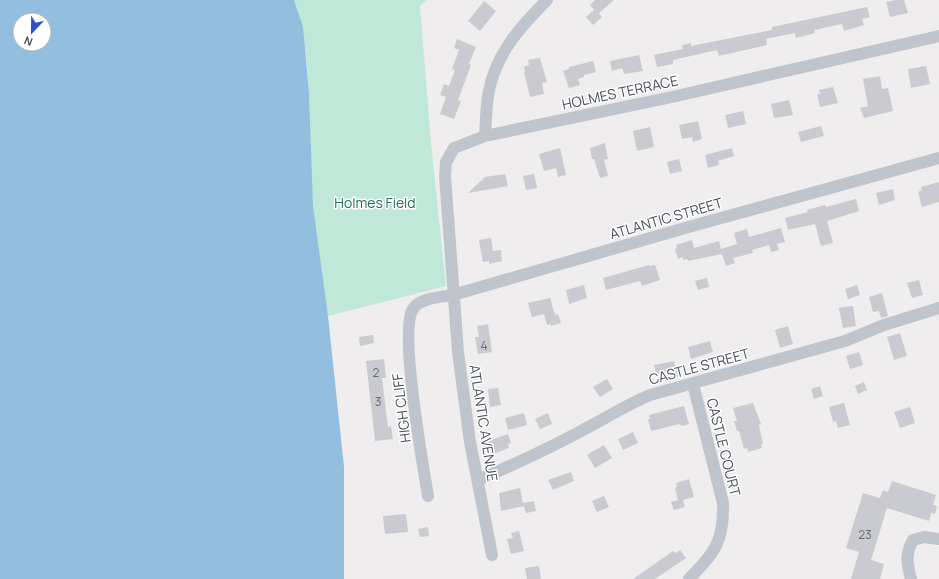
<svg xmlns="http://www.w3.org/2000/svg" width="939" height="579" viewBox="0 0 939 579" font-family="Manrope,sans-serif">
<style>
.green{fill:#c0e8d8}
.water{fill:#92bfe0;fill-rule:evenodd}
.building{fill:#cacbd1}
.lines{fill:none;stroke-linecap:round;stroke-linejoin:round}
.minor{stroke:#bfc4cd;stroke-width:12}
.labels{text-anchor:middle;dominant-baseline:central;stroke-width:3;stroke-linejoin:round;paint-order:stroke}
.number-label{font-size:12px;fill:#686c76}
.street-label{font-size:14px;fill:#474c57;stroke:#fff}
.park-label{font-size:14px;fill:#226f58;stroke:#fff}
</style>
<rect width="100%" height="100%" fill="#efeded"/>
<!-- green -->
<path class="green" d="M 294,0 L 427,0 L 420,6 L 431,143 L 446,286 L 328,316 C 323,279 315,242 313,205 C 308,137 315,65 294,0 Z"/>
<!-- water -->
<path class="water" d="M 0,0 L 294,0 L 303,27 L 309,92 L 313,206 L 328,316 L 344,467 L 344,579 L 0,579 ZM 20,20 L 44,20 L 44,44 L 20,44 Z"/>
<!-- building -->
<path class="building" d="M 595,0 L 614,0 L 599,13 L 602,17 L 593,25 L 586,17 L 594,10 L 590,5 Z
M 896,0 L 904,0 L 908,13 L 890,17 L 886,2 Z
M 484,1 L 496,11 L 480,31 L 468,21 Z
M 867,7 L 870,17 L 862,19 L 864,25 L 844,31 L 842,24 L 814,30 L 815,33 L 796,38 L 795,33 L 766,39 L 767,45 L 719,56 L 717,50 L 673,60 L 673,64 L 657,67 L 654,55 L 683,49 L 682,45 L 691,43 L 691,46 L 772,30 L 772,27 Z
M 457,39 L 476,47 L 469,64 L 471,65 L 458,100 L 461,101 L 454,119 L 440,114 L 446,97 L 440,95 L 444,84 L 449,86 L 455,70 L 452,69 L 459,50 L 454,48 Z
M 639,55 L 643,71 L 624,74 L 622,68 L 612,71 L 610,61 Z
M 540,58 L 547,82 L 542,83 L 544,94 L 530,97 L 524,72 L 525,72 L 524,67 L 529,65 L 528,60 Z
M 593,61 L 596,72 L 584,75 L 584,77 L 578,79 L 580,85 L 569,88 L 563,71 L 569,69 L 569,67 Z
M 926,66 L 930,84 L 911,88 L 908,69 Z
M 880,76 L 882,89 L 888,88 L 893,111 L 864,118 L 860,108 L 868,106 L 863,79 Z
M 833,87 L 838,103 L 820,107 L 817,94 L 820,94 L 819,90 Z
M 789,100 L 793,115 L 774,118 L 771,104 Z
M 743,111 L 746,124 L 728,128 L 725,115 Z
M 698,121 L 702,139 L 693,142 L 692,137 L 682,139 L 679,125 Z
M 821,126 L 824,136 L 801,142 L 798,132 Z
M 650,127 L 654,147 L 637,151 L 633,131 Z
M 605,143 L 608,159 L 604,160 L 608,176 L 600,178 L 594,159 L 592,159 L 590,148 Z
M 560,148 L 566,175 L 558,177 L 556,168 L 544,171 L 539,154 Z
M 732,148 L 734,156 L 718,161 L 719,165 L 708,168 L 705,155 Z
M 679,159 L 682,171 L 670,174 L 667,162 Z
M 505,174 L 508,186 L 468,193 L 485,177 Z
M 534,174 L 537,188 L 526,190 L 523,176 Z
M 939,182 L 939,202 L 922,207 L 918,192 L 922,190 L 921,187 Z
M 893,189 L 895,200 L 879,205 L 876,193 Z
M 856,199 L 859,211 L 827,221 L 833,243 L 821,246 L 815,224 L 788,230 L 785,218 L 808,212 L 807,210 L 825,205 L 826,207 Z
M 781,228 L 785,242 L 777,244 L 779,250 L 771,252 L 769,245 L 752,250 L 753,253 L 733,258 L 735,263 L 726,266 L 722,254 L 688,261 L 687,259 L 683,260 L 683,257 L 678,259 L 675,249 L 677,248 L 676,245 L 692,240 L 694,248 L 719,241 L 721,249 L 737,244 L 734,233 L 747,229 L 749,237 Z
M 491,238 L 493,251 L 501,250 L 502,261 L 489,264 L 489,261 L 483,262 L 479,240 Z
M 649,265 L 649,266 L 655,265 L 660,280 L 642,286 L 640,281 L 606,290 L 603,278 Z
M 707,278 L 709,287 L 698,290 L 695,281 Z
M 919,280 L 923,295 L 912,298 L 907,283 Z
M 584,285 L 587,298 L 569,304 L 566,290 Z
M 857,285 L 860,295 L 848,299 L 845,289 Z
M 882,293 L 888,316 L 881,318 L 879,311 L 873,312 L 869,297 Z
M 550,298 L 555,315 L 558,314 L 561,323 L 551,326 L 551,324 L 547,325 L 544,314 L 532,317 L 528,303 Z
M 853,306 L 856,326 L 843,328 L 839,308 Z
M 488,324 L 492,352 L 478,354 L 475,337 L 479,337 L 477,326 Z
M 788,326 L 793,344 L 780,348 L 775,330 Z
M 900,333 L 907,356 L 894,360 L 887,337 Z
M 373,335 L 374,343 L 360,346 L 359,337 Z
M 710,341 L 713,352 L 691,359 L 688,347 Z
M 859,352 L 863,365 L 850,369 L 846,356 Z
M 384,359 L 386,378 L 382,378 L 388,427 L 391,426 L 393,439 L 375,441 L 366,361 Z
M 674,361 L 678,376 L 658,381 L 654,365 Z
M 607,379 L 613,389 L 600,397 L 593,387 Z
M 864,382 L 867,390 L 858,394 L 855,386 Z
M 820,386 L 823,396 L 814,399 L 811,389 Z
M 498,388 L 501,405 L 490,407 L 488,389 Z
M 753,403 L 761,424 L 759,425 L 763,444 L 761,445 L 762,448 L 748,452 L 747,448 L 744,449 L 739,431 L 737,431 L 734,421 L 737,421 L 733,408 Z
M 844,403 L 850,425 L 838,428 L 836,421 L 833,422 L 829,407 Z
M 684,406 L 689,424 L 681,426 L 680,424 L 675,425 L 651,431 L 648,419 L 650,419 L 649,415 Z
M 910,407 L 915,423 L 900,428 L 894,412 Z
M 524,413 L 527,425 L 508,430 L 505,418 Z
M 548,413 L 552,424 L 540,429 L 535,419 Z
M 633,432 L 638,443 L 623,450 L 618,439 Z
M 508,434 L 511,443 L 508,444 L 509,448 L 490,455 L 485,442 Z
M 604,445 L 612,458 L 595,468 L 587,455 Z
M 571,472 L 574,481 L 553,490 L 548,480 Z
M 689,479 L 694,497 L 683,500 L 685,507 L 674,510 L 671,502 L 678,500 L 675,488 L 677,487 L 676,483 Z
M 892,481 L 936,495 L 933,505 L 937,506 L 935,514 L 931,513 L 929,521 L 887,508 L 871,560 L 884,564 L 880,579 L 851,579 L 859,552 L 846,548 L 863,493 L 880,498 L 883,490 L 888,492 Z
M 520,488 L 523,503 L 534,501 L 536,511 L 526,513 L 524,506 L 501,511 L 499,493 Z
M 604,496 L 609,507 L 597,512 L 592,501 Z
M 406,514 L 408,532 L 385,534 L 383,516 Z
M 428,527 L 429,536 L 420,537 L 418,529 Z
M 519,531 L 524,551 L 511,554 L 507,539 L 513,538 L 511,533 Z
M 680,550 L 686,558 L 655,579 L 633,579 L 673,551 L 675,553 Z
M 539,566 L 541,579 L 527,579 L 525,568 Z"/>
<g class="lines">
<!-- minor -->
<path class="minor" d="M 485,136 C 486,123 486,109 488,96 C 494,56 519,28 547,0
M 478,480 C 518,463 558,444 596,423 C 614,413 631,403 650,395 L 845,341 L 884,325 L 939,308
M 428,496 C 423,466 399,329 413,309 C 420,298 441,297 453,295 L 692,226 L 939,158
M 492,555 L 470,442 L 458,352 L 445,176 L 446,162 L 454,148 L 485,136 L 672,97 L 939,36
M 689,579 C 715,552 724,542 723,503 L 693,384
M 911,579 C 907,564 905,554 913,540 L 924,537 L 939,539"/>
</g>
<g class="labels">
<!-- number labels -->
<g class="number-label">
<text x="484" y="345">4</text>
<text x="376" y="372">2</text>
<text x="378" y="401">3</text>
<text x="865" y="534">23</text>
</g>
<!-- street labels -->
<g class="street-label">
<text transform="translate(620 92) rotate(-12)">HOLMES TERRACE</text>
<text transform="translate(666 218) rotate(-16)">ATLANTIC STREET</text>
<text transform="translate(699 366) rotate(-15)">CASTLE STREET</text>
<text transform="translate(401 408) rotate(-97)">HIGH CLIFF</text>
<text transform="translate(484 423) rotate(81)">ATLANTIC AVENUE</text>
<text transform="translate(724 447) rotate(76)">CASTLE COURT</text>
</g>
<!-- park labels -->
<g class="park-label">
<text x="375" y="202">Holmes Field</text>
</g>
</g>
<!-- north arrow -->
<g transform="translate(32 32) rotate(202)"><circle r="19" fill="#ffffff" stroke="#b5b7bc"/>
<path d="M0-3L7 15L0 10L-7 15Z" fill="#2f52c6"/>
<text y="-6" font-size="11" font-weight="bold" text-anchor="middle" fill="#474c57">N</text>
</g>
</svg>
